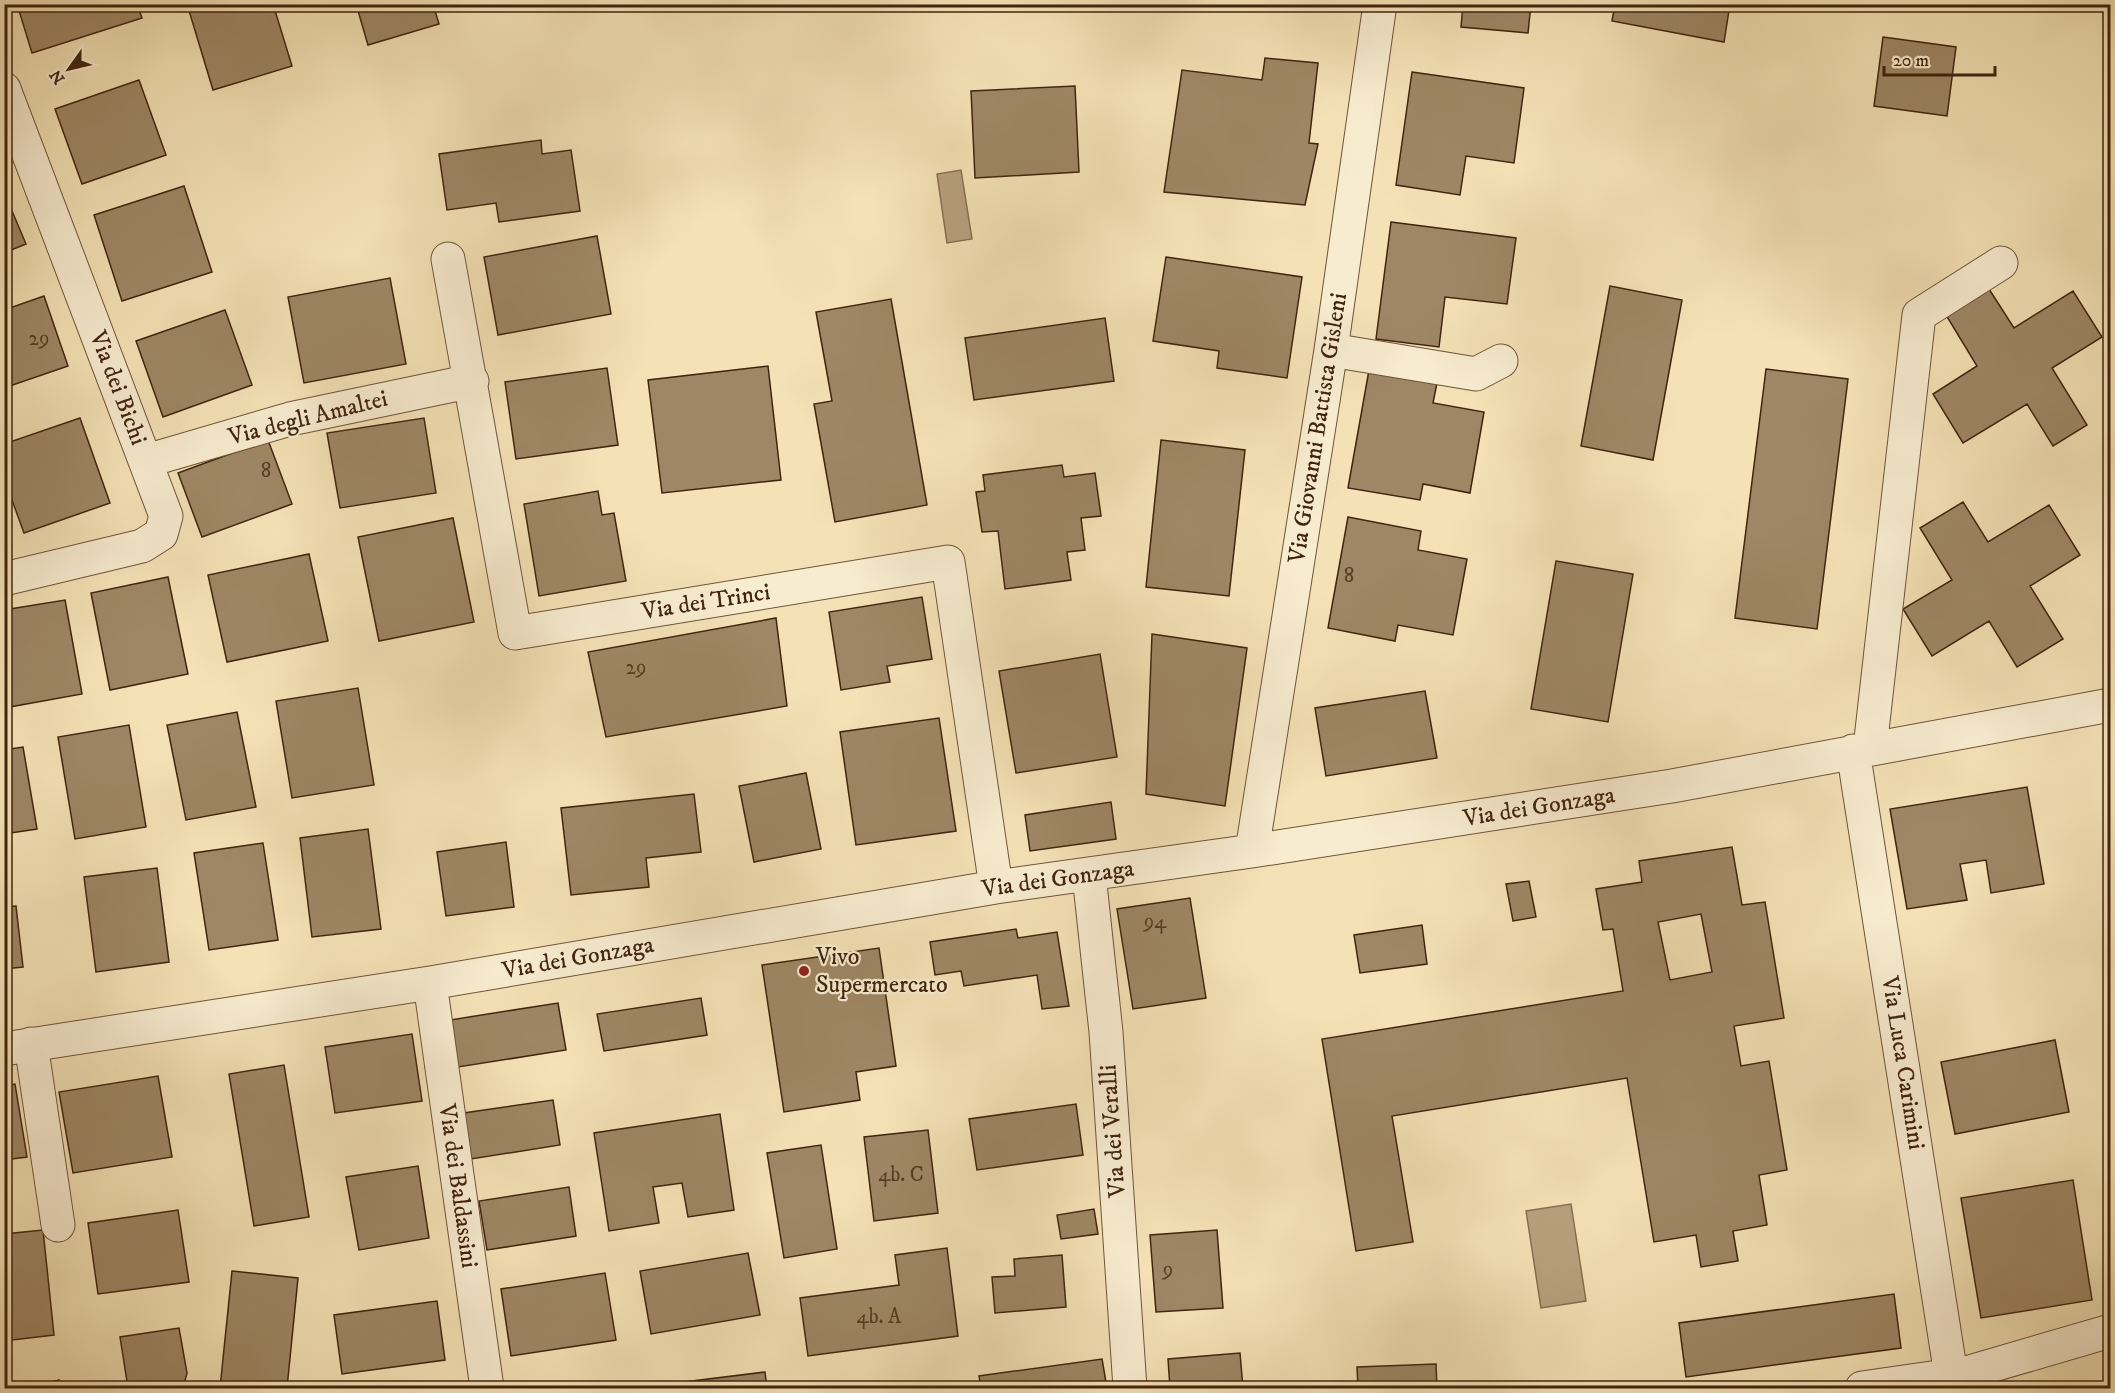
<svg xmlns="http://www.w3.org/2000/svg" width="2115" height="1393" viewBox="0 0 2115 1393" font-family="'IM FELL DW Pica',serif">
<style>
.water{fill:#b7a17d;stroke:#886f51;stroke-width:1.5}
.building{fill:#9e8765;stroke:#41240e;stroke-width:1.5;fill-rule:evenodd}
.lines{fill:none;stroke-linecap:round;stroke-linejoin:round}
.minor-casing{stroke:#6e5438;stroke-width:35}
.minor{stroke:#f8ecd0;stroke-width:33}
.poi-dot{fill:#8f2418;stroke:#f8ecd0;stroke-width:2}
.labels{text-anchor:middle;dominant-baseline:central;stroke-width:4.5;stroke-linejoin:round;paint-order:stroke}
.number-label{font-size:21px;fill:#583d24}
.street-label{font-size:24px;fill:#41240e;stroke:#f8ecd0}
.poi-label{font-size:24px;fill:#41240e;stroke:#f8ecd0;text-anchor:start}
</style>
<rect width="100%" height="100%" fill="#f4e2b6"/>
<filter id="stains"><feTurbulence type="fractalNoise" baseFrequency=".00333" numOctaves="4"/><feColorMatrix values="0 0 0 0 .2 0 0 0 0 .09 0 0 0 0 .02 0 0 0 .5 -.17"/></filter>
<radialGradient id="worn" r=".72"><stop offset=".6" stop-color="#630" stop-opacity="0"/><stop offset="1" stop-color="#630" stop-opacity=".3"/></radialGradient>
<!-- water -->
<path class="water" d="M 961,170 L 972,239 L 947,243 L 937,174 Z
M 1571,1204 L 1586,1301 L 1541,1308 L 1526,1211 Z"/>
<!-- building -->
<path class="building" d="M 17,4 L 137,4 L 142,18 L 32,53 Z
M 187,4 L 273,4 L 292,66 L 213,90 Z
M 356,4 L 433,4 L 439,24 L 368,45 Z
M 1463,4 L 1531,4 L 1528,33 L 1461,27 Z
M 1615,4 L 1730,4 L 1724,42 L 1612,21 Z
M 1883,37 L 1956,47 L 1947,116 L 1874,106 Z
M 1265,58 L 1318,63 L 1309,143 L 1318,144 L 1305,205 L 1164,192 L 1182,70 L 1262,80 Z
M 1412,72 L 1524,88 L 1514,163 L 1466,156 L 1460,195 L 1396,185 Z
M 139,80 L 166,155 L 82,184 L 55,109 Z
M 1075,86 L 1079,172 L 975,178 L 971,91 Z
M 541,140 L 542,154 L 571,150 L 580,211 L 499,222 L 496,203 L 447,210 L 439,154 Z
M 184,186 L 212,272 L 122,301 L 94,215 Z
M 4,192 L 26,244 L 4,253 Z
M 1391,222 L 1516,238 L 1507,304 L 1445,297 L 1439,347 L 1376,339 Z
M 597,236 L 611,314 L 498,335 L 484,257 Z
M 1166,257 L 1302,277 L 1287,378 L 1217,368 L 1219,351 L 1153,341 Z
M 390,278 L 406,364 L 304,383 L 288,297 Z
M 1610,286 L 1682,300 L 1653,460 L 1581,446 Z
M 1989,289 L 2014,328 L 2073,291 L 2102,337 L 2052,368 L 2087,425 L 2053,446 L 2027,404 L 1963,443 L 1933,394 L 1977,366 L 1946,315 Z
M 44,296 L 68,366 L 4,388 L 4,310 Z
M 891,299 L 927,505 L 835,522 L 814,404 L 832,401 L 816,312 Z
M 225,310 L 252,385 L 163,417 L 136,341 Z
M 1105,318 L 1114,381 L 974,400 L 965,338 Z
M 768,366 L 781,480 L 662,493 L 648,380 Z
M 607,368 L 618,445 L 516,459 L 505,382 Z
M 1766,369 L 1848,379 L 1817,629 L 1735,618 Z
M 1369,370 L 1437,383 L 1433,403 L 1484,412 L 1470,493 L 1423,484 L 1420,500 L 1348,488 Z
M 80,418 L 110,503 L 24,533 L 4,478 L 4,444 Z
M 424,418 L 436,493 L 340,508 L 327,433 Z
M 268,440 L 292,504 L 202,537 L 178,473 Z
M 1161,440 L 1245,450 L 1229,596 L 1146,587 Z
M 1062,465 L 1064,477 L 1095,473 L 1101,516 L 1081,518 L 1085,550 L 1067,552 L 1071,580 L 1005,589 L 998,531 L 982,532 L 976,492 L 985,491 L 983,475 Z
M 598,491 L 602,515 L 614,513 L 626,581 L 539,596 L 524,504 Z
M 1963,502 L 1988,542 L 2049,505 L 2080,555 L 2030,586 L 2063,639 L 2017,667 L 1989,621 L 1932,656 L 1903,609 L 1952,580 L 1920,528 Z
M 1348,517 L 1421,531 L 1418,550 L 1467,559 L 1453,635 L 1398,625 L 1395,641 L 1328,628 Z
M 453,518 L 474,622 L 379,641 L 358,537 Z
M 309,554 L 328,641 L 227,662 L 208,575 Z
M 1556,561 L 1633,574 L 1608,722 L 1531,709 Z
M 168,577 L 188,674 L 110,690 L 91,593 Z
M 922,597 L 932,659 L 887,666 L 890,682 L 841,690 L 829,612 Z
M 65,600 L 82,694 L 4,708 L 4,610 Z
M 776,618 L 787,706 L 606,737 L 588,652 Z
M 1152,634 L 1247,648 L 1225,806 L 1146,794 Z
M 1100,654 L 1117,757 L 1016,773 L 999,671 Z
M 358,688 L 374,785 L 292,798 L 276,701 Z
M 1425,691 L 1437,758 L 1326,776 L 1315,708 Z
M 237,712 L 256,807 L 186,820 L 167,725 Z
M 939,718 L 956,831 L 856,845 L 840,732 Z
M 129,725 L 146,827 L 75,839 L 58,737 Z
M 23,747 L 37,829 L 4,834 L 4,750 Z
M 2110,770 L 2110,802 L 2105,771 Z
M 806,773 L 821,849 L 754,862 L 739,786 Z
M 2027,787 L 2044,884 L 1991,893 L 1986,860 L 1960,864 L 1967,900 L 1907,909 L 1890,809 Z
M 694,794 L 701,852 L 646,858 L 649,887 L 571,895 L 561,808 Z
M 1111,802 L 1116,839 L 1030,851 L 1025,815 Z
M 368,829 L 381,929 L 312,937 L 300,838 Z
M 506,842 L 514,907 L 446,916 L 437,852 Z
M 263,843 L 278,940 L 209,950 L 194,853 Z
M 1732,847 L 1742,905 L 1765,902 L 1784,1018 L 1734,1026 L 1741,1066 L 1769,1061 L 1787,1170 L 1759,1175 L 1767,1225 L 1733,1231 L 1738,1261 L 1701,1267 L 1696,1235 L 1654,1242 L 1627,1078 L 1392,1116 L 1413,1242 L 1356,1251 L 1322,1039 L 1623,991 L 1613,929 L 1603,930 L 1596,889 L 1642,882 L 1639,861 ZM 1701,914 L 1712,972 L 1670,980 L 1658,922 Z
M 157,868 L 169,962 L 96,972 L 84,877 Z
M 1529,881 L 1536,917 L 1513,921 L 1506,884 Z
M 1190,898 L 1206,998 L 1133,1009 L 1117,909 Z
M 16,906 L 23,967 L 4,969 L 4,907 Z
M 1422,925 L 1427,964 L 1360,973 L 1354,935 Z
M 1016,929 L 1018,938 L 1057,932 L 1069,1006 L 1042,1009 L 1037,975 L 964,986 L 961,971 L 935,975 L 930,942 Z
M 879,948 L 896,1066 L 856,1072 L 860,1100 L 784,1112 L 762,965 Z
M 701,998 L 707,1035 L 604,1051 L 597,1014 Z
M 558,1003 L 566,1050 L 458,1067 L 450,1020 Z
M 412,1034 L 422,1101 L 335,1113 L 325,1047 Z
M 2055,1040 L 2069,1112 L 1955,1134 L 1941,1062 Z
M 284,1065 L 309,1217 L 254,1226 L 229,1074 Z
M 158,1076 L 172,1157 L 73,1173 L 59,1092 Z
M 15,1084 L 27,1157 L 4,1160 L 4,1086 Z
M 553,1100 L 560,1145 L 471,1159 L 464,1113 Z
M 1076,1104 L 1083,1155 L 977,1170 L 969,1119 Z
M 720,1114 L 734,1210 L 688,1217 L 682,1183 L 653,1187 L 659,1223 L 609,1231 L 594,1133 Z
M 928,1130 L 938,1213 L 874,1221 L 864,1137 Z
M 821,1145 L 837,1249 L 784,1258 L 767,1153 Z
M 418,1166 L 429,1238 L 359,1250 L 346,1177 Z
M 2073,1180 L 2092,1300 L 1981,1318 L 1961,1198 Z
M 569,1187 L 576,1236 L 487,1250 L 479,1201 Z
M 1094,1209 L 1098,1234 L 1061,1239 L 1057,1215 Z
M 178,1210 L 189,1282 L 98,1294 L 88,1223 Z
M 43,1230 L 54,1335 L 4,1341 L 4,1234 Z
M 1217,1230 L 1223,1308 L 1156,1312 L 1150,1235 Z
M 947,1248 L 958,1336 L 808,1356 L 800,1298 L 899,1285 L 895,1255 Z
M 748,1253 L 760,1315 L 651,1334 L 640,1271 Z
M 1062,1255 L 1066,1307 L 995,1313 L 992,1277 L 1015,1276 L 1014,1259 Z
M 232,1271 L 298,1278 L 287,1388 L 220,1388 Z
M 605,1273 L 616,1340 L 511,1356 L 501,1289 Z
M 1894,1294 L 1901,1348 L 1686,1377 L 1679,1323 Z
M 437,1301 L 445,1360 L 342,1374 L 334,1315 Z
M 179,1328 L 187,1373 L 183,1388 L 128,1388 L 120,1337 Z
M 1240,1353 L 1243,1388 L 1170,1388 L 1168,1359 Z
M 1102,1359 L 1107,1388 L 981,1388 L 979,1376 Z
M 1436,1364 L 1437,1388 L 1358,1388 L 1357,1367 Z
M 765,1372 L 767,1388 L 660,1388 L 660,1385 Z
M 59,1380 L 62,1388 L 33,1388 Z
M 918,1384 L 919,1388 L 885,1388 Z"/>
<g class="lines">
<!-- minor casing -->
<g class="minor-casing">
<path id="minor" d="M 4,89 L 166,516 L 161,534 L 142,546 L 4,579
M 448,259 L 515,633 L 948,562 L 996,887
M 1331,350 L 1476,374 L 1501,361
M 146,461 L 290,419 L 472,381
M 1870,748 L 1919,315 L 2001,263
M 1853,751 L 1951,1375
M 1252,851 L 1331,350 L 1380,4
M 1089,875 L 1106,1032 L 1130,1388
M 430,983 L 487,1388
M 31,1044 L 58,1225
M 4,1049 L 430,983 L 996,887 L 1252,851 L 1672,786 L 2110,705
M 1862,1388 L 1966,1373 L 2110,1331"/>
</g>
<!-- minor -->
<use href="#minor" class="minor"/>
</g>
<!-- markers -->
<circle class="poi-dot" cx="804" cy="971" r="6"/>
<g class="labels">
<!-- number labels -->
<g class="number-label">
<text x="39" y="339">29</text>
<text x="266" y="471">8</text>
<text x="1349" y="576">8</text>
<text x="636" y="668">29</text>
<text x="1155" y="922">94</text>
<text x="901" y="1175">4b. C</text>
<text x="1168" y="1270">9</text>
<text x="879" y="1317">4b. A</text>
</g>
<!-- street labels -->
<g class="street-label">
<text transform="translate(118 388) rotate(69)">Via dei Bichi</text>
<text transform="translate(308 418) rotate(-14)">Via degli Amaltei</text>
<text transform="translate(1318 428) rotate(-81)">Via Giovanni Battista Gisleni</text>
<text transform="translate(706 602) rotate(-9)">Via dei Trinci</text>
<text transform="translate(1539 807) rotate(-9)">Via dei Gonzaga</text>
<text transform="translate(1058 879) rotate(-8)">Via dei Gonzaga</text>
<text transform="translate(578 958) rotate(-10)">Via dei Gonzaga</text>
<text transform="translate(1903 1063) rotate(81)">Via Luca Carimini</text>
<text transform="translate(1113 1131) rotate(-94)">Via dei Veralli</text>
<text transform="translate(458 1186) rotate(82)">Via dei Baldassini</text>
</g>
<!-- poi labels -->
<g class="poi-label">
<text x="816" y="957">Vivo<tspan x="816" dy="28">Supermercato</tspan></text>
</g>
</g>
<!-- margin -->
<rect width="2115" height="1393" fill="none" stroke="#f4e2b6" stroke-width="24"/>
<rect x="6" y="6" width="2103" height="1381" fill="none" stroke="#41240e" stroke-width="3"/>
<rect x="12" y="12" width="2091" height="1369" fill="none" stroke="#41240e" stroke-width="1.5"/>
<!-- north arrow -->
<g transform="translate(69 69) rotate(236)" stroke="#f8ecd0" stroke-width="4.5" paint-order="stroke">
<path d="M0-4.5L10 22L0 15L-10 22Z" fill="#41240e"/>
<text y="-9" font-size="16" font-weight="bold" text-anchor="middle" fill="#41240e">N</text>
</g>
<!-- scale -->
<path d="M1884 66v9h111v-9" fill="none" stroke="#41240e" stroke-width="3"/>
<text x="1893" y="66" font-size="18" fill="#41240e" stroke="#f8ecd0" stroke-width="4.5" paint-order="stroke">20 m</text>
<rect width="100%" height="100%" filter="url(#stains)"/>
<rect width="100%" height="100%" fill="url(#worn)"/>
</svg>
